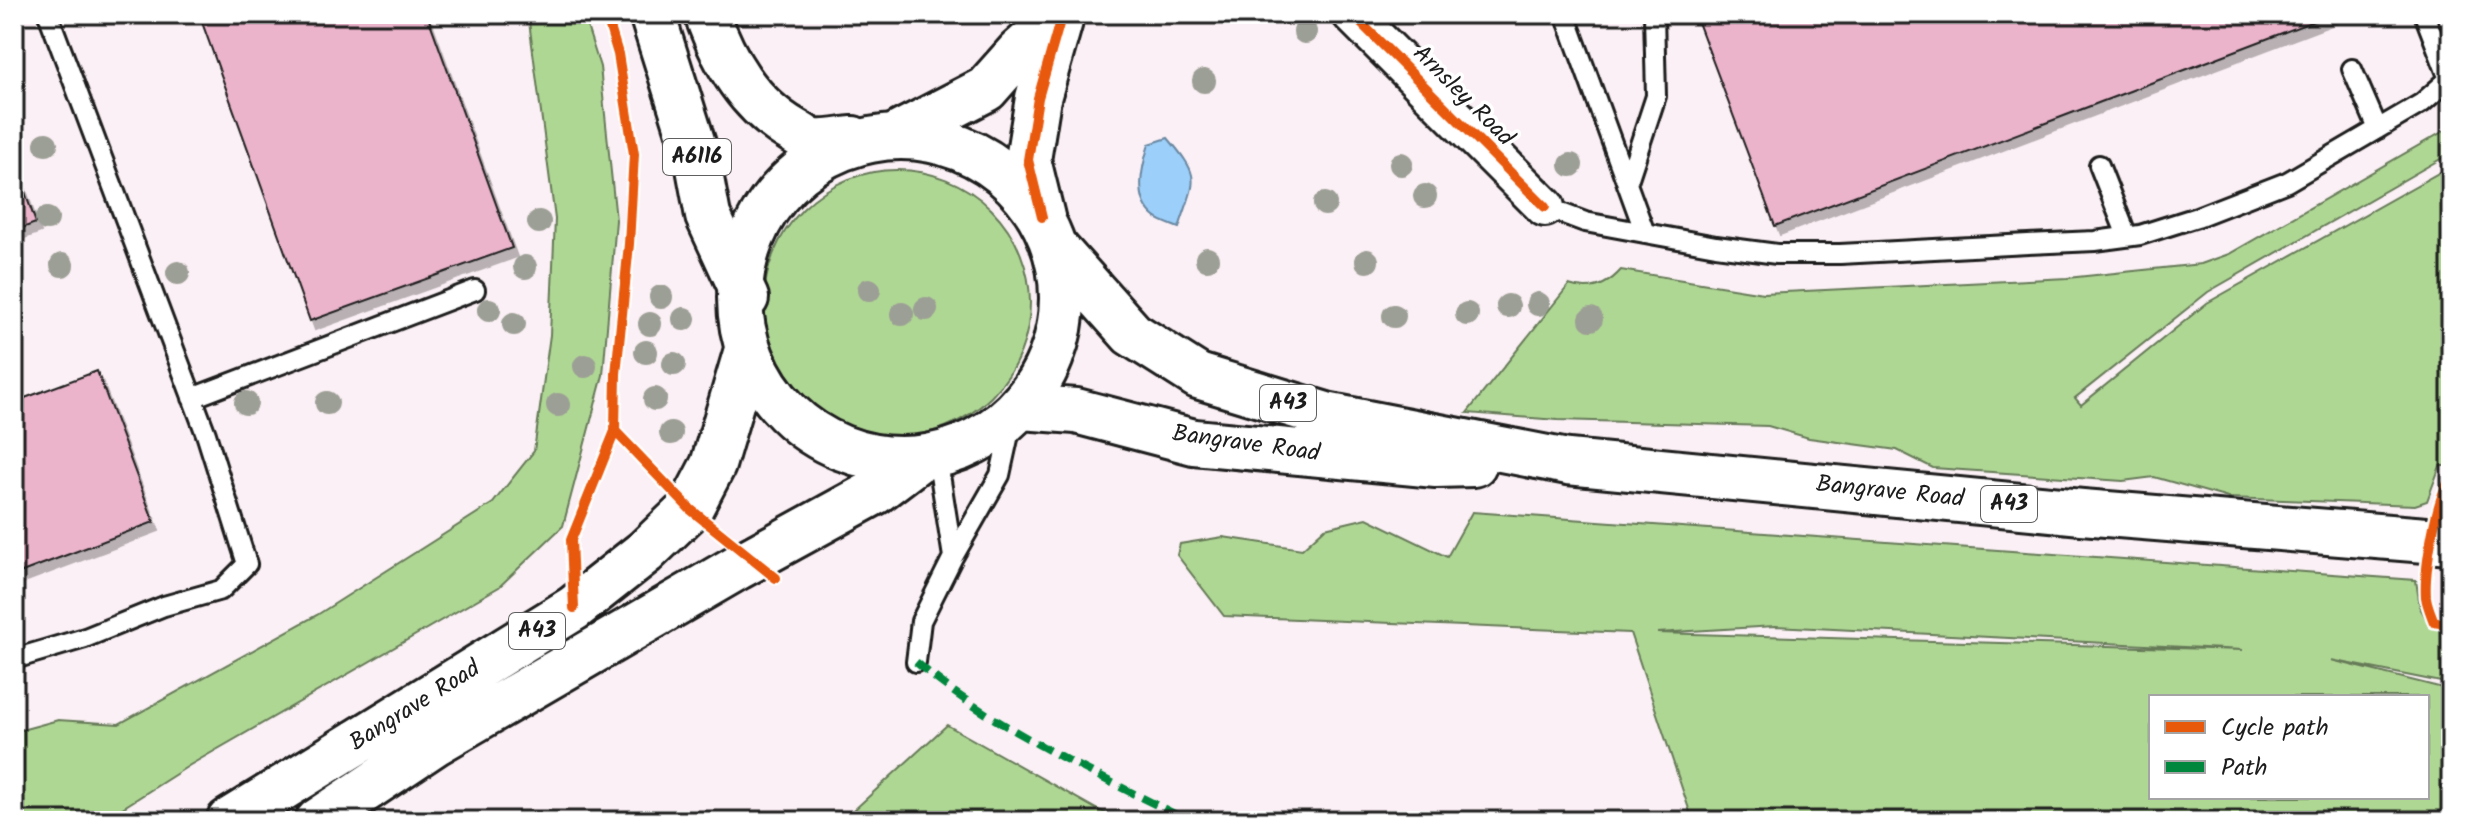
<svg xmlns="http://www.w3.org/2000/svg" width="2465" height="835" viewBox="0 0 2465 835" font-family="Kalam,sans-serif">
<style>
.green{fill:#afd794;stroke:#667a58;stroke-width:2;fill-rule:evenodd}
.water{fill:#9ccff9;stroke:#6987a1;stroke-width:2}
.building{fill:#ebb4cb;stroke:#1c1c1c;stroke-width:2;filter:url(#shadow)}
.lines{fill:none;stroke-linecap:round;stroke-linejoin:round}
.lane-casing{stroke:#1c1c1c;stroke-width:24}
.street-casing{stroke:#1c1c1c;stroke-width:44}
.secondary-casing{stroke:#1c1c1c;stroke-width:50}
.primary-casing{stroke:#1c1c1c;stroke-width:50}
.highway-casing{stroke:#1c1c1c;stroke-width:50}
.lane{stroke:#fff;stroke-width:18}
.street{stroke:#fff;stroke-width:38}
.secondary{stroke:#fff;stroke-width:44}
.primary{stroke:#fff;stroke-width:44}
.highway{stroke:#fff;stroke-width:44}
.quiet{stroke:#00873e;stroke-width:8;stroke-dasharray:16 8;stroke-linecap:butt}
.cycleway-casing{stroke:#fff;stroke-width:15}
.cycleway{stroke:#e8590c;stroke-width:10}
.tree{fill:#9c9f95}
.labels{text-anchor:middle;dominant-baseline:central;stroke-width:7;stroke-linejoin:round;paint-order:stroke}
.shield{fill:#fff;stroke:#606060;stroke-width:2}
.shield-label{font-size:22px;font-weight:bold;fill:#1c1c1c}
.street-label{font-size:24px;fill:#1c1c1c;stroke:#fff}
</style>
<defs>
<filter id="shadow"><feDropShadow dx="5" dy="9" stdDeviation="0" flood-color="#0004"/></filter>
</defs>
<rect width="100%" height="100%" fill="#fbf0f5"/>
<filter id="ink" filterUnits="userSpaceOnUse"><feTurbulence type="fractalNoise" baseFrequency=".0125" numOctaves="2"/><feDisplacementMap in="SourceGraphic" scale="16" xChannelSelector="R" yChannelSelector="G"/><feConvolveMatrix kernelMatrix="1 2 1 2 8 2 1 2 1" color-interpolation-filters="sRGB"/></filter>
<g filter="url(#ink)">
<!-- green -->
<path class="green" d="M 528,14 L 583,14 L 600,67 L 616,220 L 603,375 L 563,526 L 499,587 L 190,765 L 102,821 L 14,821 L 14,732 L 58,720 L 119,724 L 317,615 L 493,503 L 534,451 L 550,335 L 555,219 Z
M 2451,127 L 2451,153 L 2208,292 L 2075,398 L 2081,405 L 2207,303 L 2451,166 L 2451,466 L 2440,466 L 2427,501 L 2415,505 L 2228,498 L 2154,477 L 2123,481 L 1933,468 L 1897,450 L 1809,438 L 1768,426 L 1558,420 L 1467,413 L 1569,285 C 1589,292 1607,286 1621,270 L 1763,293 L 2067,278 L 2201,264 L 2229,254 Z
M764 303a133 133 0 1 1 266 0a133 133 0 1 1-266 0Z
M 1472,512 L 2416,580 L 2420,608 L 2431,627 L 2451,631 L 2451,684 L 2331,660 L 2451,690 L 2451,821 L 1693,821 L 1630,633 L 1224,616 L 1177,555 L 1180,544 L 1223,537 L 1302,549 L 1325,528 L 1367,518 L 1447,557 ZM 1775,626 L 2243,650 L 1657,633 ZM 2427,697 L 2427,797 L 2151,797 L 2151,697 Z
M 947,725 L 1098,810 L 1127,821 L 842,821 Z"/>
<!-- water -->
<path class="water" d="M 1168,138 C 1203,180 1195,178 1179,228 C 1172,225 1161,222 1155,217 C 1133,200 1142,167 1149,144 Z"/>
<!-- building -->
<path class="building" d="M 199,14 L 427,14 L 512,248 L 310,321 Z
M 1695,14 L 2332,14 L 1775,226 Z
M 14,162 L 36,223 L 14,231 Z
M 97,371 L 154,522 L 14,575 L 14,402 Z"/>
<g class="lines">
<!-- lane casing -->
<g class="lane-casing">
<path id="lane" d="M 1565,14 L 1645,233
M 2352,69 L 2378,129
M 2099,165 L 2127,236
M 1627,184 L 1656,96 L 1654,14
M 1545,207 L 1585,222 L 1716,246 L 1777,254 L 1840,254 L 2028,244 L 2095,241 L 2140,235 L 2197,217 L 2287,182 L 2422,103 L 2449,79 L 2424,14
M 192,398 L 475,290
M 937,456 L 953,557
M 14,659 L 85,638 L 164,606 L 221,590 L 247,564 L 206,434 L 48,14
M 916,662 L 921,621 L 953,557 L 1000,475 L 1013,416"/>
</g>
<!-- street casing -->
<g class="street-casing">
<path id="street" d="M 1352,14 L 1545,207"/>
</g>
<!-- secondary casing -->
<g class="secondary-casing">
<path id="secondary" d="M 901,133 L 986,89 L 1019,52 L 1062,14
M 1042,217 L 1028,160 L 1038,98 L 1062,14"/>
</g>
<!-- primary casing -->
<g class="primary-casing">
<path id="primary" d="M 652,14 L 697,157 L 708,216 L 746,298
M 707,14 C 724,62 749,105 794,131 C 801,135 809,142 816,142 C 828,143 841,140 853,139"/>
</g>
<!-- highway casing -->
<g class="highway-casing">
<path id="highway" d="M740 298a161 161 0 1 1 322 0a161 161 0 1 1-322 0Z
M 1056,249 L 1132,334 L 1198,376 L 1326,415 L 1568,462 L 2082,512 L 2451,542
M 1021,407 L 1076,411 L 1194,442 L 1436,465 L 1474,464
M 229,821 L 574,608 L 645,552 L 690,509 L 713,465 L 746,353
M 318,821 L 435,743 L 738,567 L 875,492 L 920,458"/>
</g>
<!-- lane -->
<use href="#lane" class="lane"/>
<!-- street -->
<use href="#street" class="street"/>
<!-- secondary -->
<use href="#secondary" class="secondary"/>
<!-- primary -->
<use href="#primary" class="primary"/>
<!-- highway -->
<use href="#highway" class="highway"/>
<!-- quiet -->
<path class="quiet" d="M 916,662 C 993,729 1097,774 1188,821"/>
<!-- cycleway casing -->
<g class="cycleway-casing">
<path id="cycleway" d="M 1352,14 L 1545,207
M 1042,217 L 1028,160 L 1038,98 L 1062,14
M 615,431 L 690,509 L 776,578
M 2451,479 C 2436,497 2424,572 2426,597 C 2427,605 2431,614 2434,622 L 2451,625
M 574,608 L 571,540 L 615,431 L 616,374 L 629,244 L 634,154 L 618,54 L 606,14"/>
</g>
<!-- cycleway -->
<use href="#cycleway" class="cycleway"/>
</g>
<!-- trees -->
<g class="tree">
<circle cx="1305" cy="32" r="12"/>
<circle cx="1204" cy="81" r="12"/>
<circle cx="46" cy="144" r="12"/>
<circle cx="1401" cy="164" r="12"/>
<circle cx="1571" cy="165" r="12"/>
<circle cx="1425" cy="196" r="12"/>
<circle cx="1325" cy="204" r="12"/>
<circle cx="47" cy="219" r="12"/>
<circle cx="539" cy="222" r="12"/>
<circle cx="1207" cy="259" r="12"/>
<circle cx="1367" cy="261" r="12"/>
<circle cx="62" cy="265" r="12"/>
<circle cx="525" cy="267" r="12"/>
<circle cx="178" cy="273" r="12"/>
<circle cx="869" cy="290" r="12"/>
<circle cx="661" cy="297" r="12"/>
<circle cx="1538" cy="304" r="12"/>
<circle cx="1508" cy="306" r="12"/>
<circle cx="926" cy="309" r="12"/>
<circle cx="489" cy="310" r="12"/>
<circle cx="902" cy="314" r="12"/>
<circle cx="1467" cy="314" r="12"/>
<circle cx="1394" cy="316" r="12"/>
<circle cx="684" cy="319" r="12"/>
<circle cx="1591" cy="319" r="12"/>
<circle cx="514" cy="324" r="12"/>
<circle cx="650" cy="324" r="12"/>
<circle cx="646" cy="352" r="12"/>
<circle cx="674" cy="364" r="12"/>
<circle cx="585" cy="366" r="12"/>
<circle cx="655" cy="399" r="12"/>
<circle cx="246" cy="403" r="12"/>
<circle cx="327" cy="403" r="12"/>
<circle cx="558" cy="405" r="12"/>
<circle cx="671" cy="433" r="12"/>
</g>
</g>
<g class="labels">
<!-- shield labels -->
<g class="shield">
<rect x="663" y="139" width="68" height="36" rx="6"/>
<rect x="1260" y="385" width="56" height="36" rx="6"/>
<rect x="1981" y="486" width="56" height="36" rx="6"/>
<rect x="509" y="613" width="56" height="36" rx="6"/>
</g>
<g class="shield-label">
<text x="697" y="157">A6116</text>
<text x="1288" y="403">A43</text>
<text x="2009" y="504">A43</text>
<text x="537" y="631">A43</text>
</g>
<!-- street labels -->
<g class="street-label">
<text transform="translate(1463 96) rotate(45)">Arnsley Road</text>
<text transform="translate(1246 444) rotate(8)">Bangrave Road</text>
<text transform="translate(1890 492) rotate(6)">Bangrave Road</text>
<text transform="translate(415 706) rotate(-32)">Bangrave Road</text>
</g>
</g>
<!-- margin -->
<rect width="2465" height="835" fill="none" stroke="#fff" stroke-width="48"/>
<rect x="24" y="24" width="2417" height="787" fill="none" stroke="#1c1c1c" stroke-width="3" filter="url(#ink)"/>
<!-- legend -->
<rect x="2149" y="695" width="280" height="104" fill="#ffffff" stroke="#a4a4a4" stroke-width="2"/>
<rect x="2165" y="721" width="40" height="12" fill="#e8590c" stroke="#a4a4a4" stroke-width="2"/>
<text x="2221" y="735" font-size="24" fill="#1c1c1c">Cycle path</text>
<rect x="2165" y="761" width="40" height="12" fill="#00873e" stroke="#a4a4a4" stroke-width="2"/>
<text x="2221" y="775" font-size="24" fill="#1c1c1c">Path</text>
</svg>
